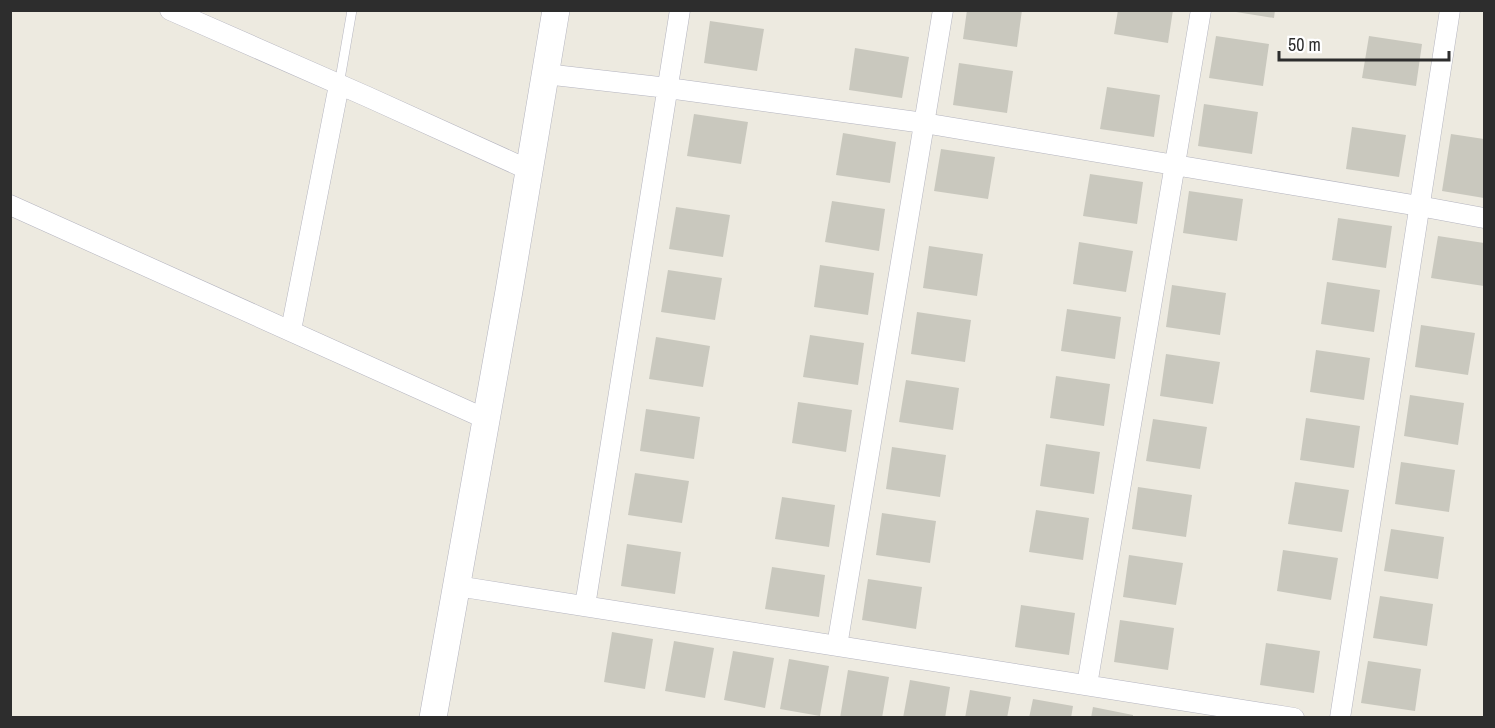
<svg xmlns="http://www.w3.org/2000/svg" width="1495" height="728" viewBox="0 0 1495 728" font-family="'Archivo Narrow',sans-serif">
<style>
.building{fill:#c9c8be}
.lines{fill:none;stroke-linecap:round;stroke-linejoin:round}
.service-casing{stroke:#b4b4bf;stroke-width:10}
.minor-casing{stroke:#b4b4bf;stroke-width:21}
.secondary-casing{stroke:#b4b4bf;stroke-width:28}
.service{stroke:#fff;stroke-width:9}
.minor{stroke:#fff;stroke-width:20}
.secondary{stroke:#fff;stroke-width:27}
</style>
<rect width="100%" height="100%" fill="#edeae0"/>
<!-- building -->
<path class="building" d="M 967,10 L 1022,10 L 1017,47 L 963,39 Z
M 1118,10 L 1173,10 L 1168,43 L 1114,34 Z
M 1236,10 L 1275,10 L 1274,18 L 1236,12 Z
M 710,21 L 764,29 L 757,71 L 704,63 Z
M 1216,36 L 1269,44 L 1263,86 L 1209,78 Z
M 1369,36 L 1422,44 L 1416,86 L 1362,78 Z
M 855,48 L 909,57 L 902,98 L 849,90 Z
M 959,63 L 1013,71 L 1007,113 L 953,105 Z
M 1107,87 L 1160,95 L 1154,137 L 1100,129 Z
M 1204,104 L 1258,112 L 1252,154 L 1198,146 Z
M 694,114 L 748,122 L 741,164 L 687,156 Z
M 1352,127 L 1406,135 L 1399,177 L 1346,169 Z
M 843,133 L 896,142 L 890,183 L 836,175 Z
M 1451,134 L 1484,139 L 1484,198 L 1442,191 Z
M 941,149 L 995,157 L 988,199 L 934,191 Z
M 1090,174 L 1143,182 L 1137,224 L 1083,216 Z
M 1189,191 L 1243,199 L 1237,241 L 1183,233 Z
M 832,201 L 885,209 L 879,251 L 825,242 Z
M 676,207 L 730,215 L 723,257 L 669,249 Z
M 1338,218 L 1392,226 L 1386,268 L 1332,260 Z
M 1438,236 L 1484,243 L 1484,286 L 1431,278 Z
M 1079,242 L 1133,251 L 1126,292 L 1073,284 Z
M 929,246 L 983,254 L 977,296 L 923,288 Z
M 820,265 L 874,273 L 868,315 L 814,307 Z
M 668,270 L 722,278 L 715,320 L 661,312 Z
M 1327,282 L 1380,290 L 1374,332 L 1321,324 Z
M 1172,285 L 1226,293 L 1220,335 L 1166,327 Z
M 1067,309 L 1121,317 L 1115,359 L 1061,351 Z
M 917,312 L 971,320 L 965,362 L 911,354 Z
M 1421,325 L 1475,333 L 1468,375 L 1415,367 Z
M 810,335 L 864,343 L 858,385 L 803,377 Z
M 656,337 L 710,346 L 703,387 L 649,379 Z
M 1316,350 L 1370,358 L 1364,400 L 1310,392 Z
M 1166,354 L 1220,362 L 1213,404 L 1160,396 Z
M 1056,376 L 1110,384 L 1104,426 L 1050,418 Z
M 906,380 L 959,388 L 953,430 L 899,422 Z
M 1410,395 L 1464,403 L 1458,445 L 1404,436 Z
M 798,402 L 852,410 L 846,452 L 792,443 Z
M 646,409 L 700,417 L 694,459 L 640,451 Z
M 1306,418 L 1360,426 L 1354,468 L 1300,460 Z
M 1153,419 L 1207,427 L 1200,469 L 1146,461 Z
M 1046,444 L 1100,452 L 1094,494 L 1040,486 Z
M 892,447 L 946,455 L 940,497 L 886,489 Z
M 1401,462 L 1455,470 L 1449,512 L 1395,504 Z
M 635,473 L 689,481 L 682,523 L 628,515 Z
M 1295,482 L 1349,490 L 1342,532 L 1288,524 Z
M 1138,487 L 1192,495 L 1186,537 L 1132,529 Z
M 782,497 L 835,505 L 829,547 L 775,539 Z
M 1036,510 L 1089,518 L 1083,560 L 1029,552 Z
M 882,513 L 936,521 L 930,563 L 876,555 Z
M 1391,529 L 1444,537 L 1438,579 L 1384,571 Z
M 627,544 L 681,552 L 675,594 L 621,586 Z
M 1283,550 L 1338,558 L 1331,600 L 1277,591 Z
M 1129,555 L 1183,563 L 1176,605 L 1123,597 Z
M 772,567 L 825,575 L 819,617 L 765,609 Z
M 868,579 L 922,587 L 916,629 L 862,620 Z
M 1380,596 L 1433,604 L 1427,646 L 1373,638 Z
M 1021,605 L 1075,613 L 1069,655 L 1015,647 Z
M 1120,620 L 1174,628 L 1168,670 L 1114,662 Z
M 612,632 L 653,639 L 645,689 L 604,682 Z
M 674,641 L 714,648 L 705,698 L 665,691 Z
M 1266,643 L 1320,651 L 1314,693 L 1260,685 Z
M 733,651 L 774,658 L 765,708 L 724,700 Z
M 789,659 L 829,666 L 820,716 L 780,709 Z
M 1368,661 L 1421,669 L 1415,711 L 1361,703 Z
M 848,670 L 889,677 L 882,718 L 840,718 Z
M 910,680 L 950,687 L 945,718 L 903,718 Z
M 970,690 L 1011,697 L 1007,718 L 965,718 Z
M 1033,699 L 1073,706 L 1071,718 L 1029,718 Z
M 1093,707 L 1133,715 L 1133,718 L 1091,718 Z"/>
<g class="lines">
<!-- service casing -->
<g class="service-casing">
<path id="service" d="M 339,85 L 352,10"/>
</g>
<!-- minor casing -->
<g class="minor-casing">
<path id="minor" d="M 170,10 L 368,97 L 529,170
M 545,74 L 668,88 L 924,123 L 1419,206 L 1484,218
M 10,205 L 486,419
M 291,330 L 339,85
M 457,586 L 1294,718
M 585,606 L 680,10
M 837,646 L 943,10
M 1087,685 L 1201,10
M 1340,718 L 1450,10"/>
</g>
<!-- secondary casing -->
<g class="secondary-casing">
<path id="secondary" d="M 433,718 L 509,291 L 556,10"/>
</g>
<!-- service -->
<use href="#service" class="service"/>
<!-- minor -->
<use href="#minor" class="minor"/>
<!-- secondary -->
<use href="#secondary" class="secondary"/>
</g>
<!-- border -->
<rect width="1495" height="728" fill="none" stroke="#2d2d2d" stroke-width="24"/>
<!-- scale -->
<path d="M1279 51v9h170v-9" fill="none" stroke="#2d2d2d" stroke-width="3"/>
<text x="1288" y="51" font-size="18" fill="#2d2d2d" stroke="#ffffff" stroke-width="4.5" paint-order="stroke">50 m</text>
</svg>
